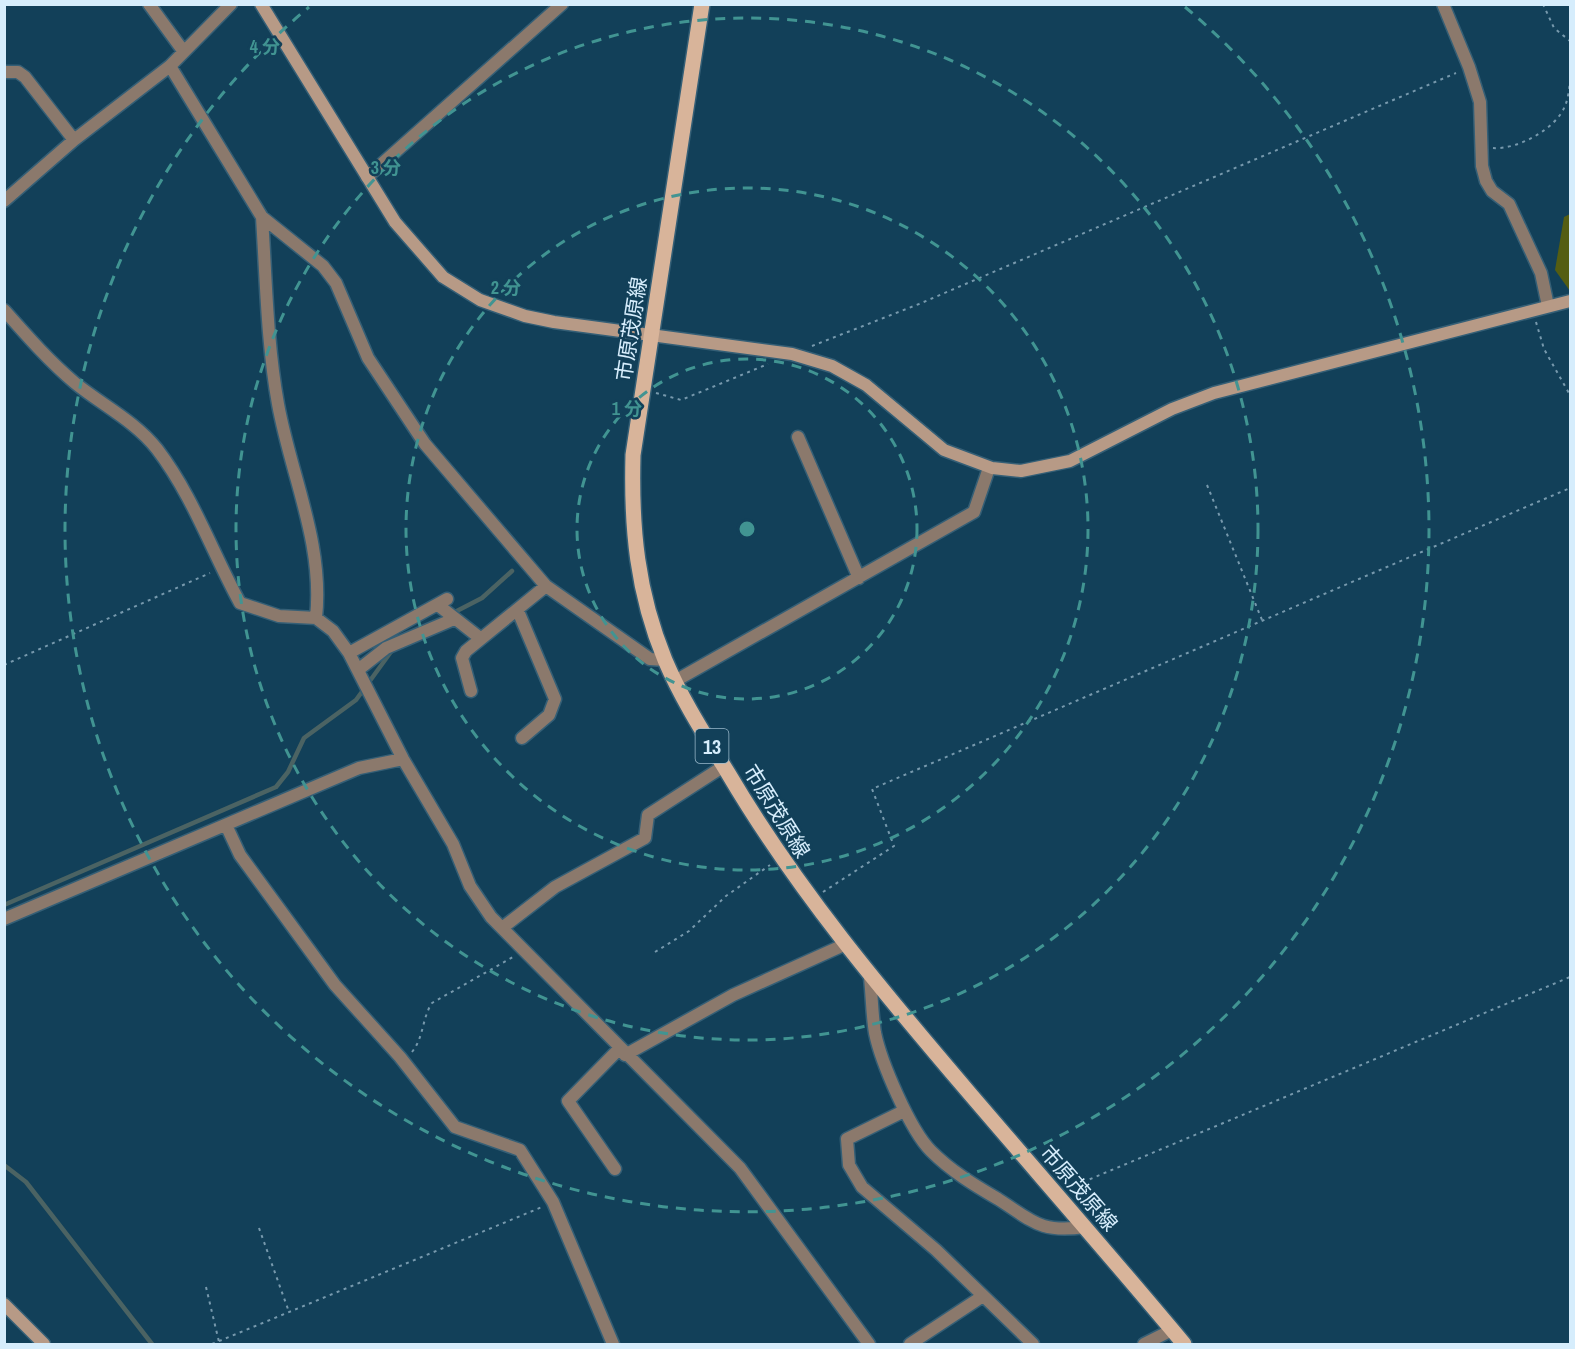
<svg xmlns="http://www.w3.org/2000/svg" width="1575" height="1349" viewBox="0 0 1575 1349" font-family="'Archivo Narrow','Noto Sans JP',sans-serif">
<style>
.green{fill:#545d12}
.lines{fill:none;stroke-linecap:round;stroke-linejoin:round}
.stream{stroke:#4b6363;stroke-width:4.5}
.street-casing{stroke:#355f76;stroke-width:15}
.secondary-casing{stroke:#355f76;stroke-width:15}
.primary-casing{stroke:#355f76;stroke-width:18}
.path{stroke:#7799ad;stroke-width:2;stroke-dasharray:3 4.5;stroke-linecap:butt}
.street{stroke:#8b796c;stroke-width:12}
.secondary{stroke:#b79a86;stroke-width:12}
.primary{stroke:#d8b49a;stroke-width:15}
.ring{fill:none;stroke:#419492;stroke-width:3;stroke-dasharray:10 8}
.labels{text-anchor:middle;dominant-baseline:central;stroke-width:5;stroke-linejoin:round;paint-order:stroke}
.shield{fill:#124059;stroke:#9bb9cb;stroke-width:1.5}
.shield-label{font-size:20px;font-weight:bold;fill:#d6edfc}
.street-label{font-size:21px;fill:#d6edfc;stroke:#124059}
.centre{fill:#419492;stroke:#124059;stroke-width:3}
.ring-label{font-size:18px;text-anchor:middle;font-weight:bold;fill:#419492;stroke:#124059;stroke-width:5;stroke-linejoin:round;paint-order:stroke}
</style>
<rect width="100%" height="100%" fill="#124059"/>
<!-- green -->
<path class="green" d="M 1570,214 L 1570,291 L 1555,270 L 1564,217 Z"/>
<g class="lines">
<!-- stream -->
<path class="stream" d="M 451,614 L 482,598 L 512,571
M 4,905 L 276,787 L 288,772 L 304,738 L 356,700 L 393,649
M 4,1165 L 26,1182 L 152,1344"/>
<!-- street casing -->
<g class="street-casing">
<path id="street" d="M 149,4 L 184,52
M 1443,4 L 1469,67 L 1480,102 L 1482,166 L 1486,181 L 1492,191 L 1509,204 L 1541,273 L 1548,306
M 170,66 L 262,217 L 323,266 L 336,283 L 368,358 L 425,444 L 546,586 L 650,659 L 665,660
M 4,72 L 18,72 L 25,77 L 74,140
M 367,177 L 562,4
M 4,201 L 74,140 L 170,66 L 231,4
M 262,217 C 266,279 267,343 278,404 C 291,476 324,543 316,618
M 4,310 C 27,336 49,361 75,383 C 102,405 135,421 157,449 C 193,496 212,552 240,603 L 279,616 L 316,618 L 333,631 L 349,653 L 403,759 L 453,844 L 470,886 L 491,917 L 740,1168 L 869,1344
M 798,437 L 859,578
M 438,605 L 480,638
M 518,611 L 555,699 L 549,715 L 522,738
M 349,653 L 447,599
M 358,670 L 386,648 L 454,619
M 675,681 L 974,512 L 989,468
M 471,691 L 462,658 L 466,651 L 546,586
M 226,825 L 240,855 L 335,985 L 400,1057 L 455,1127 L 520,1150 L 553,1202 L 613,1344
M 4,919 L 359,768 L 403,759
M 502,928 L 555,887 L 645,838 L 648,815 L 724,766
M 870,978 C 872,996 872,1015 875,1033 C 881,1062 910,1130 931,1151 C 951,1171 974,1185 998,1199 C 1034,1222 1040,1233 1085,1227
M 625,1055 L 733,995 L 846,944
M 904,1111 L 847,1139 L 849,1165 L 862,1187 L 936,1250 L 1033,1344
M 615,1169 L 568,1101 L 619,1049
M 910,1344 L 983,1296
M 1144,1344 L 1172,1330"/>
</g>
<!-- secondary casing -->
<g class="secondary-casing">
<path id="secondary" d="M 261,4 L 395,222 L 443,277 L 480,300 L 525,316 L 554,322 L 792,354 L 832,366 L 866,385 L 944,450 L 992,468 L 1021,471 L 1070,461 L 1172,409 L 1214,393 L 1570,301
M 4,1304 L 44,1344"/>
</g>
<!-- primary casing -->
<g class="primary-casing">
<path id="primary" d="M 702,4 L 633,455 C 631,528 637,592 665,660 C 682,700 706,737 728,773 C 797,890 883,992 971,1095 C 1042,1178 1114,1260 1184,1344"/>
</g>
<!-- path -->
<path class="path" d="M 1543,4 L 1554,28 L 1570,41
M 1493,148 C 1517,150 1556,129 1565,106 C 1568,99 1569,90 1570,82
M 1536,322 L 1544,349 L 1570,395
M 812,346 L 919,304 L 1456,73
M 656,393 L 681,400 L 768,364
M 1207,485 L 1262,620
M 4,665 L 210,573
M 823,892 L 894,846 L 872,789 L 1570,488
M 655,952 L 689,931 L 726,896 L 770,865
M 412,1052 C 424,1037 422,1018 432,1003 L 513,957
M 1069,1188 L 1570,977
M 259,1228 L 289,1312
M 206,1287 L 219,1342
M 212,1344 L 542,1207"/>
<!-- street -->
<use href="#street" class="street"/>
<!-- secondary -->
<use href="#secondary" class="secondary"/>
<!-- primary -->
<use href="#primary" class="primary"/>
</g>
<!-- distance rings -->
<g class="ring">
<circle cx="747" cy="529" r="170"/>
<circle cx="747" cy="529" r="341"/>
<circle cx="747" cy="529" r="511"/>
<path d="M1185 7A682 682 0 1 1 309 7"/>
</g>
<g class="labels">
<!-- shield labels -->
<rect class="shield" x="695.5" y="729" width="33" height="34" rx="4.5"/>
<g class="shield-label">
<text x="712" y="746">13</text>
</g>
<!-- street labels -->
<g class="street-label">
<text transform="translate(631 329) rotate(-81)">市原茂原線</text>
<text transform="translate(777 811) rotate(58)">市原茂原線</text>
<text transform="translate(1079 1188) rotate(49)">市原茂原線</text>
</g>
</g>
<circle cx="747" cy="529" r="9" class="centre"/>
<g class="ring-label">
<text x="265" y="53">4 分</text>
<text x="386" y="174">3 分</text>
<text x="506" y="294">2 分</text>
<text x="627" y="415">1 分</text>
</g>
<!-- border -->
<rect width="1575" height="1349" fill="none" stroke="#d6edfc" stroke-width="12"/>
</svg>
